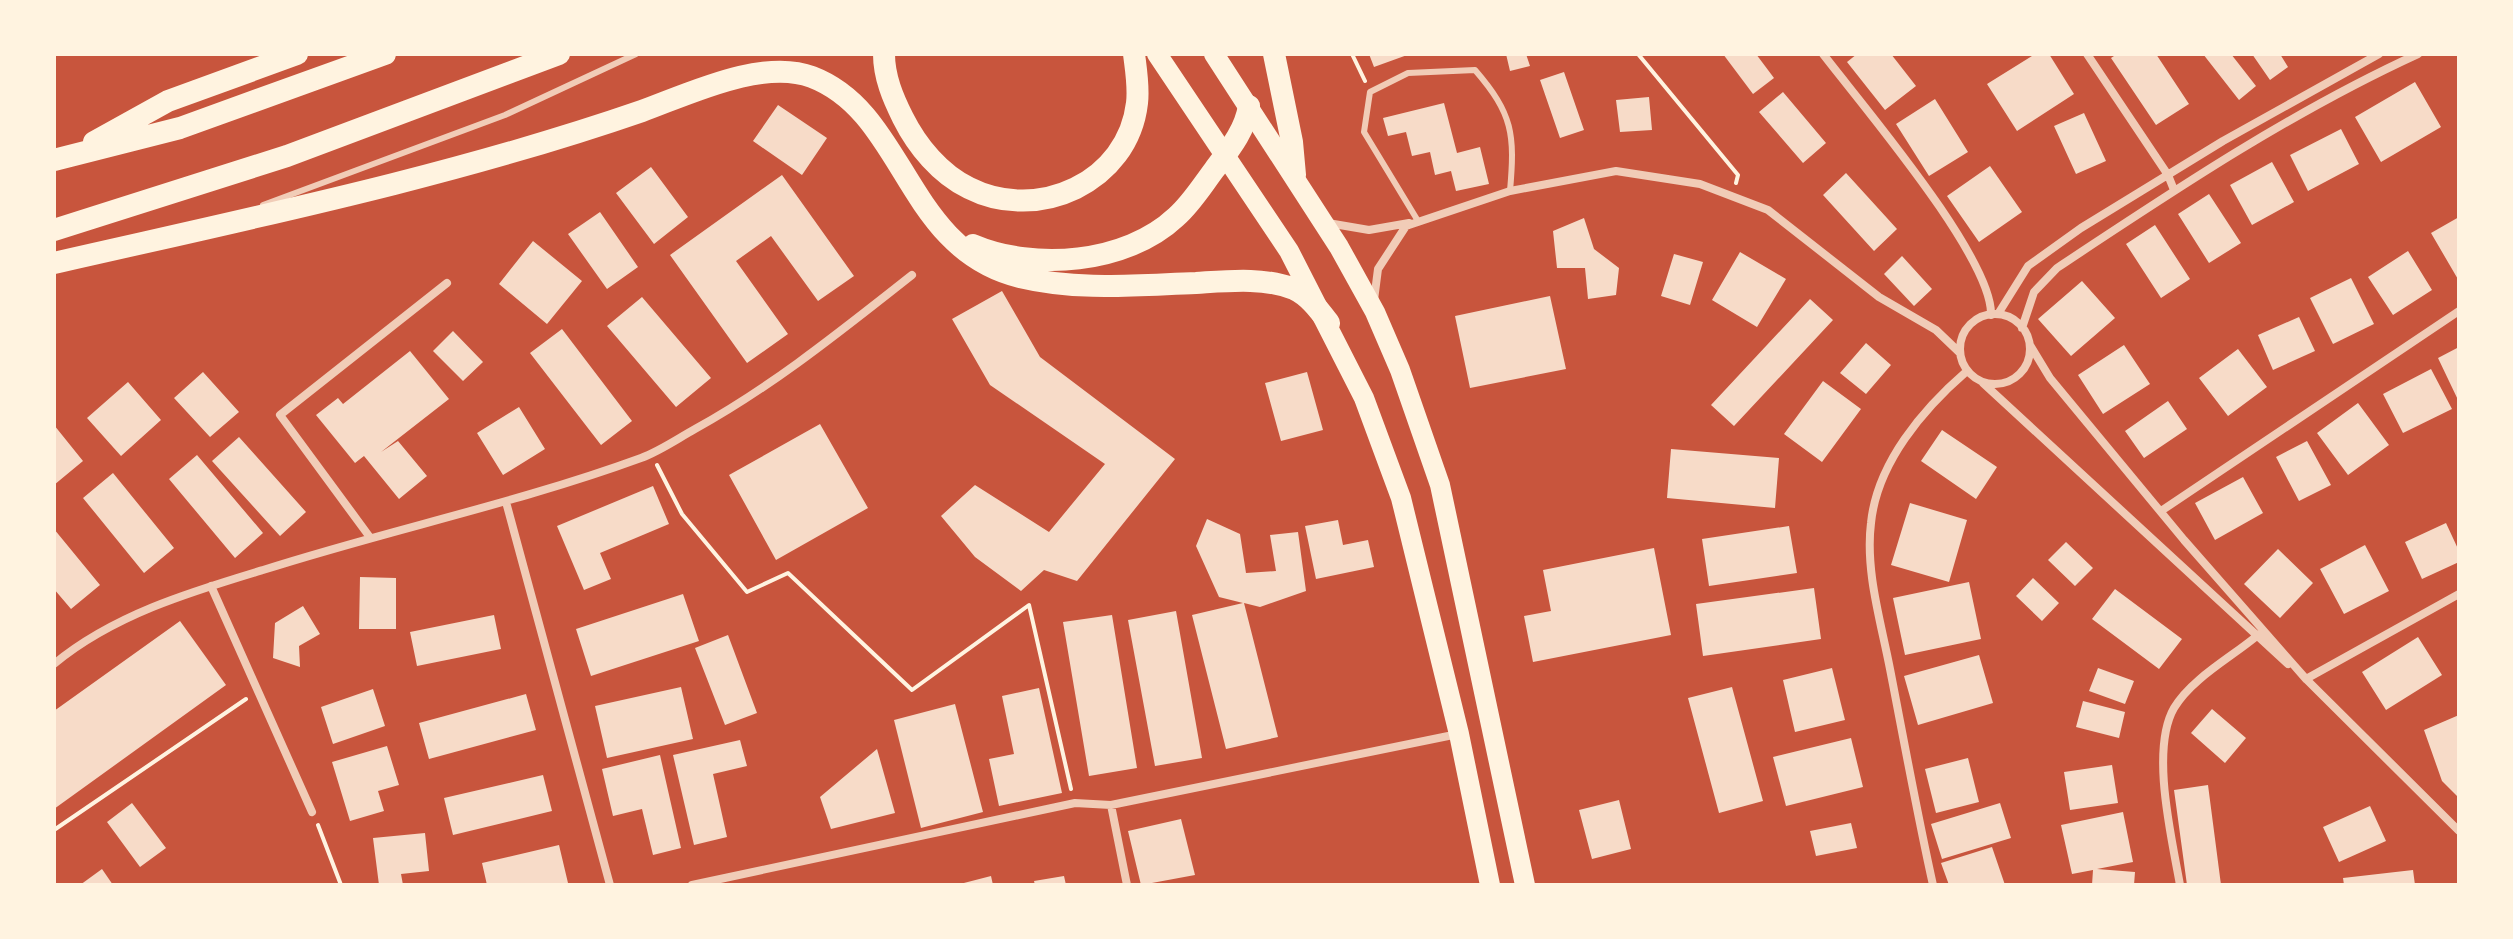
<svg xmlns="http://www.w3.org/2000/svg" width="2513" height="939" viewBox="0 0 2513 939" font-family="Manrope,sans-serif">
<style>
.building{fill:#f7dbc8}
.lines{fill:none;stroke-linecap:round;stroke-linejoin:round}
.path{stroke:#fff3e0;stroke-width:4}
.service{stroke:#f1ccb7;stroke-width:6}
.minor{stroke:#f1ccb7;stroke-width:8}
.trunk{stroke:#fff3e0;stroke-width:20}
.motorway{stroke:#fff3e0;stroke-width:22}
</style>
<rect width="100%" height="100%" fill="#c8553d"/>
<!-- building -->
<path class="building" d="M 1369,54 L 1410,54 L 1374,67 Z
M 1506,54 L 1526,54 L 1530,66 L 1510,71 Z
M 1723,54 L 1756,54 L 1774,78 L 1753,94 Z
M 1857,54 L 1891,54 L 1916,86 L 1885,110 L 1847,62 Z
M 2035,54 L 2049,54 L 2074,94 L 2017,131 L 1987,84 Z
M 2117,54 L 2156,54 L 2189,104 L 2156,125 L 2111,58 Z
M 2203,54 L 2231,54 L 2256,86 L 2239,100 Z
M 2252,54 L 2280,54 L 2288,67 L 2270,80 Z
M 1564,72 L 1584,130 L 1560,138 L 1540,80 Z
M 2415,82 L 2441,127 L 2381,162 L 2355,117 Z
M 1783,92 L 1826,143 L 1803,163 L 1759,112 Z
M 1649,97 L 1652,130 L 1620,132 L 1616,100 Z
M 1935,99 L 1968,152 L 1929,176 L 1896,124 Z
M 1444,103 L 1457,153 L 1480,147 L 1489,184 L 1456,191 L 1451,171 L 1435,175 L 1430,152 L 1412,156 L 1406,132 L 1388,136 L 1383,118 Z
M 778,105 L 827,138 L 802,175 L 753,141 Z
M 2084,113 L 2106,161 L 2076,174 L 2054,126 Z
M 2341,129 L 2359,164 L 2308,191 L 2290,155 Z
M 2272,162 L 2294,202 L 2252,225 L 2230,185 Z
M 1990,166 L 2022,212 L 1979,242 L 1947,196 Z
M 651,167 L 688,217 L 654,244 L 616,193 Z
M 1846,173 L 1897,229 L 1874,251 L 1823,195 Z
M 782,175 L 854,276 L 818,301 L 771,236 L 736,261 L 788,334 L 747,363 L 670,255 Z
M 2209,194 L 2241,243 L 2209,263 L 2178,214 Z
M 600,212 L 638,267 L 607,289 L 568,234 Z
M 2459,217 L 2459,281 L 2431,233 Z
M 1584,218 L 1594,249 L 1619,268 L 1616,295 L 1588,299 L 1585,268 L 1557,268 L 1553,231 Z
M 2155,225 L 2190,279 L 2161,298 L 2126,244 Z
M 533,241 L 582,281 L 547,324 L 499,284 Z
M 2408,251 L 2432,290 L 2393,315 L 2368,277 Z
M 1740,252 L 1786,279 L 1757,327 L 1712,300 Z
M 1674,254 L 1703,262 L 1690,305 L 1661,296 Z
M 1902,256 L 1932,289 L 1914,306 L 1884,274 Z
M 2351,278 L 2374,324 L 2333,344 L 2310,298 Z
M 2082,281 L 2115,318 L 2071,356 L 2038,319 Z
M 1002,291 L 1040,357 L 1175,459 L 1077,581 L 1044,570 L 1021,591 L 975,557 L 941,516 L 975,485 L 1049,532 L 1105,464 L 990,385 L 952,319 Z
M 1550,296 L 1566,369 L 1470,388 L 1455,316 Z
M 642,297 L 711,378 L 676,407 L 607,326 Z
M 1810,299 L 1833,320 L 1734,426 L 1711,405 Z
M 2299,317 L 2315,351 L 2273,370 L 2258,335 Z
M 562,329 L 632,421 L 601,445 L 530,353 Z
M 453,331 L 483,362 L 463,381 L 433,351 Z
M 1866,343 L 1891,365 L 1866,394 L 1840,373 Z
M 2124,345 L 2150,384 L 2103,414 L 2078,375 Z
M 2459,347 L 2459,402 L 2438,358 Z
M 2238,349 L 2267,387 L 2228,416 L 2199,378 Z
M 410,351 L 449,399 L 381,452 L 398,441 L 427,476 L 399,499 L 364,456 L 355,463 L 316,415 L 338,398 L 343,404 Z
M 2431,369 L 2452,409 L 2403,433 L 2383,394 Z
M 203,372 L 239,412 L 210,437 L 174,398 Z
M 1307,372 L 1323,430 L 1281,441 L 1265,383 Z
M 1823,381 L 1861,409 L 1822,462 L 1784,434 Z
M 128,382 L 161,420 L 121,456 L 87,418 Z
M 2168,401 L 2187,429 L 2144,458 L 2125,431 Z
M 2358,403 L 2389,445 L 2348,475 L 2317,433 Z
M 519,407 L 545,449 L 503,475 L 477,433 Z
M 820,424 L 868,508 L 776,560 L 729,475 Z
M 54,425 L 83,461 L 54,485 Z
M 1942,430 L 1997,467 L 1976,499 L 1921,461 Z
M 239,437 L 306,512 L 280,536 L 212,461 Z
M 2307,441 L 2331,485 L 2299,501 L 2276,457 Z
M 1671,449 L 1779,458 L 1775,508 L 1667,498 Z
M 197,455 L 263,533 L 235,558 L 169,479 Z
M 113,473 L 174,548 L 144,573 L 83,498 Z
M 2243,477 L 2263,513 L 2215,540 L 2195,503 Z
M 653,486 L 669,524 L 600,553 L 611,579 L 584,590 L 557,526 Z
M 1910,503 L 1967,520 L 1949,582 L 1891,565 Z
M 1207,519 L 1240,534 L 1246,573 L 1276,571 L 1270,535 L 1298,532 L 1306,591 L 1260,607 L 1244,603 L 1278,737 L 1226,749 L 1192,615 L 1243,603 L 1219,597 L 1196,546 Z
M 1338,520 L 1343,545 L 1368,540 L 1374,567 L 1316,579 L 1305,526 Z
M 2446,523 L 2459,551 L 2459,562 L 2422,579 L 2405,542 Z
M 1789,526 L 1797,573 L 1709,586 L 1702,539 Z
M 54,529 L 100,585 L 71,609 L 54,589 Z
M 2066,542 L 2093,568 L 2075,586 L 2048,560 Z
M 2365,545 L 2389,591 L 2344,614 L 2320,569 Z
M 1654,548 L 1671,635 L 1533,662 L 1524,616 L 1551,611 L 1543,570 Z
M 2278,549 L 2313,583 L 2280,618 L 2244,584 Z
M 360,577 L 396,578 L 396,629 L 359,629 Z
M 2033,578 L 2059,603 L 2042,621 L 2016,596 Z
M 1969,582 L 1981,639 L 1905,655 L 1893,598 Z
M 1814,588 L 1821,639 L 1703,656 L 1696,604 Z
M 2115,589 L 2182,639 L 2159,669 L 2092,619 Z
M 683,594 L 699,641 L 591,676 L 576,629 Z
M 303,606 L 320,634 L 299,646 L 300,667 L 273,658 L 275,623 Z
M 1176,611 L 1202,758 L 1155,766 L 1128,620 Z
M 494,615 L 501,649 L 417,666 L 410,632 Z
M 1112,615 L 1137,768 L 1089,776 L 1063,622 Z
M 180,621 L 226,685 L 54,809 L 54,711 Z
M 728,635 L 757,713 L 725,725 L 695,648 Z
M 2418,637 L 2442,675 L 2386,710 L 2362,672 Z
M 1979,655 L 1993,703 L 1918,725 L 1904,676 Z
M 1832,668 L 1845,720 L 1795,732 L 1783,680 Z
M 2098,668 L 2134,681 L 2125,704 L 2089,691 Z
M 681,687 L 693,739 L 607,758 L 595,706 Z
M 1732,687 L 1763,801 L 1719,813 L 1688,698 Z
M 1039,688 L 1062,793 L 999,806 L 989,759 L 1014,754 L 1002,696 Z
M 373,689 L 385,726 L 333,744 L 321,707 Z
M 526,694 L 536,730 L 429,759 L 419,723 Z
M 2083,701 L 2125,712 L 2119,738 L 2076,727 Z
M 955,704 L 983,812 L 921,828 L 894,720 Z
M 2212,709 L 2246,738 L 2225,763 L 2191,733 Z
M 2459,715 L 2459,798 L 2442,781 L 2424,730 Z
M 1851,738 L 1863,787 L 1786,806 L 1773,757 Z
M 740,740 L 747,766 L 713,774 L 727,837 L 694,845 L 673,755 Z
M 387,746 L 399,785 L 378,791 L 384,811 L 350,821 L 332,762 Z
M 877,749 L 895,813 L 831,829 L 820,797 Z
M 660,755 L 681,848 L 653,855 L 642,809 L 613,816 L 602,769 Z
M 1968,758 L 1979,802 L 1936,813 L 1925,769 Z
M 2112,765 L 2118,803 L 2070,810 L 2064,772 Z
M 543,775 L 552,811 L 453,835 L 444,798 Z
M 2208,785 L 2221,885 L 2187,885 L 2174,790 Z
M 1619,800 L 1631,849 L 1592,859 L 1579,810 Z
M 132,803 L 166,848 L 140,867 L 107,822 Z
M 2000,803 L 2011,838 L 1942,859 L 1931,824 Z
M 2370,806 L 2386,841 L 2339,862 L 2323,827 Z
M 2123,812 L 2133,862 L 2097,869 L 2135,872 L 2134,885 L 2092,885 L 2093,870 L 2072,874 L 2061,825 Z
M 1181,819 L 1195,875 L 1141,885 L 1128,831 Z
M 1851,823 L 1857,848 L 1816,856 L 1810,831 Z
M 425,833 L 429,871 L 401,874 L 403,885 L 379,885 L 373,838 Z
M 559,845 L 568,883 L 487,885 L 482,863 Z
M 1992,847 L 2005,885 L 1949,885 L 1941,863 Z
M 102,869 L 113,885 L 80,885 Z
M 2413,870 L 2415,885 L 2344,885 L 2343,878 Z
M 991,876 L 993,885 L 960,885 L 960,884 Z
M 1064,876 L 1066,885 L 1035,885 L 1034,881 Z"/>
<g class="lines">
<!-- path -->
<path class="path" d="M 1352,54 L 1365,81
M 1638,54 L 1738,175 L 1736,183
M 657,465 L 682,514 L 747,592 L 788,573 L 912,690 L 1029,605 L 1071,789
M 318,825 L 341,885
M 54,830 L 246,699"/>
<!-- service -->
<path class="service" d="M 263,205 L 505,115 L 636,54
M 1418,221 L 1364,132 L 1370,92 L 1408,73 L 1475,70 C 1513,114 1515,134 1510,191"/>
<!-- minor -->
<path class="minor" d="M 1823,54 C 1862,105 1993,258 1991,315
M 2087,54 L 2168,175 L 2174,190
M 1328,223 L 1369,230 L 1409,223
M 1374,300 L 1378,269 L 1406,226 L 1510,191 L 1616,171 L 1700,184 L 1768,210 L 1879,297 L 1936,330 L 1959,352
M 1998,314 L 2028,266 L 2081,228 L 2223,141 L 2379,54
M1960 349a35 35 0 1 1 70 0a35 35 0 1 1-70 0Z
M 2022,328 L 2034,292 L 2057,268 C 2173,191 2291,112 2418,54
M 2030,345 L 2050,378 L 2184,540 L 2306,679 L 2459,831
M 1983,383 L 2288,664
M 506,502 L 610,885
M 2161,511 L 2459,311
M 369,536 L 280,415 L 447,283
M 211,586 L 312,812
M 54,664 C 113,615 190,592 263,570 C 388,530 518,503 641,458 C 660,451 677,439 695,429 C 773,386 842,330 912,275
M 2306,679 L 2459,594
M 1111,805 L 1127,885
M 692,885 L 1075,803 L 1111,805 L 1458,734
M 1933,885 C 1917,813 1904,741 1890,669 C 1881,622 1865,571 1871,523 C 1877,463 1923,409 1967,371
M 2180,885 C 2172,839 2150,750 2174,708 C 2192,678 2232,657 2258,635"/>
<!-- trunk -->
<path class="trunk" d="M 1157,54 L 1289,251 L 1364,398 L 1401,498 L 1459,734 L 1490,885
M 1214,54 L 1339,247 L 1375,312 L 1400,370 L 1440,485 L 1525,885"/>
<!-- motorway -->
<path class="motorway" d="M 884,54 C 884,77 893,98 903,118 C 917,146 940,174 969,188 C 1038,223 1128,182 1137,103 C 1139,87 1136,70 1134,54
M 1274,54 L 1292,142 L 1295,175
M 94,142 L 168,101 L 297,54
M 54,160 L 180,128 L 385,54
M 54,230 L 287,156 L 559,54
M 973,245 C 1034,271 1126,264 1176,217 C 1191,204 1202,186 1214,170 C 1229,150 1245,131 1249,106
M 54,263 C 251,218 451,177 642,111 C 689,94 763,58 812,77 C 906,113 905,249 1020,277 C 1078,291 1137,285 1196,283 C 1228,281 1263,277 1294,289 C 1309,296 1319,310 1329,323"/>
</g>
<!-- border -->
<rect width="2513" height="939" fill="none" stroke="#fff3e0" stroke-width="112"/>
</svg>
